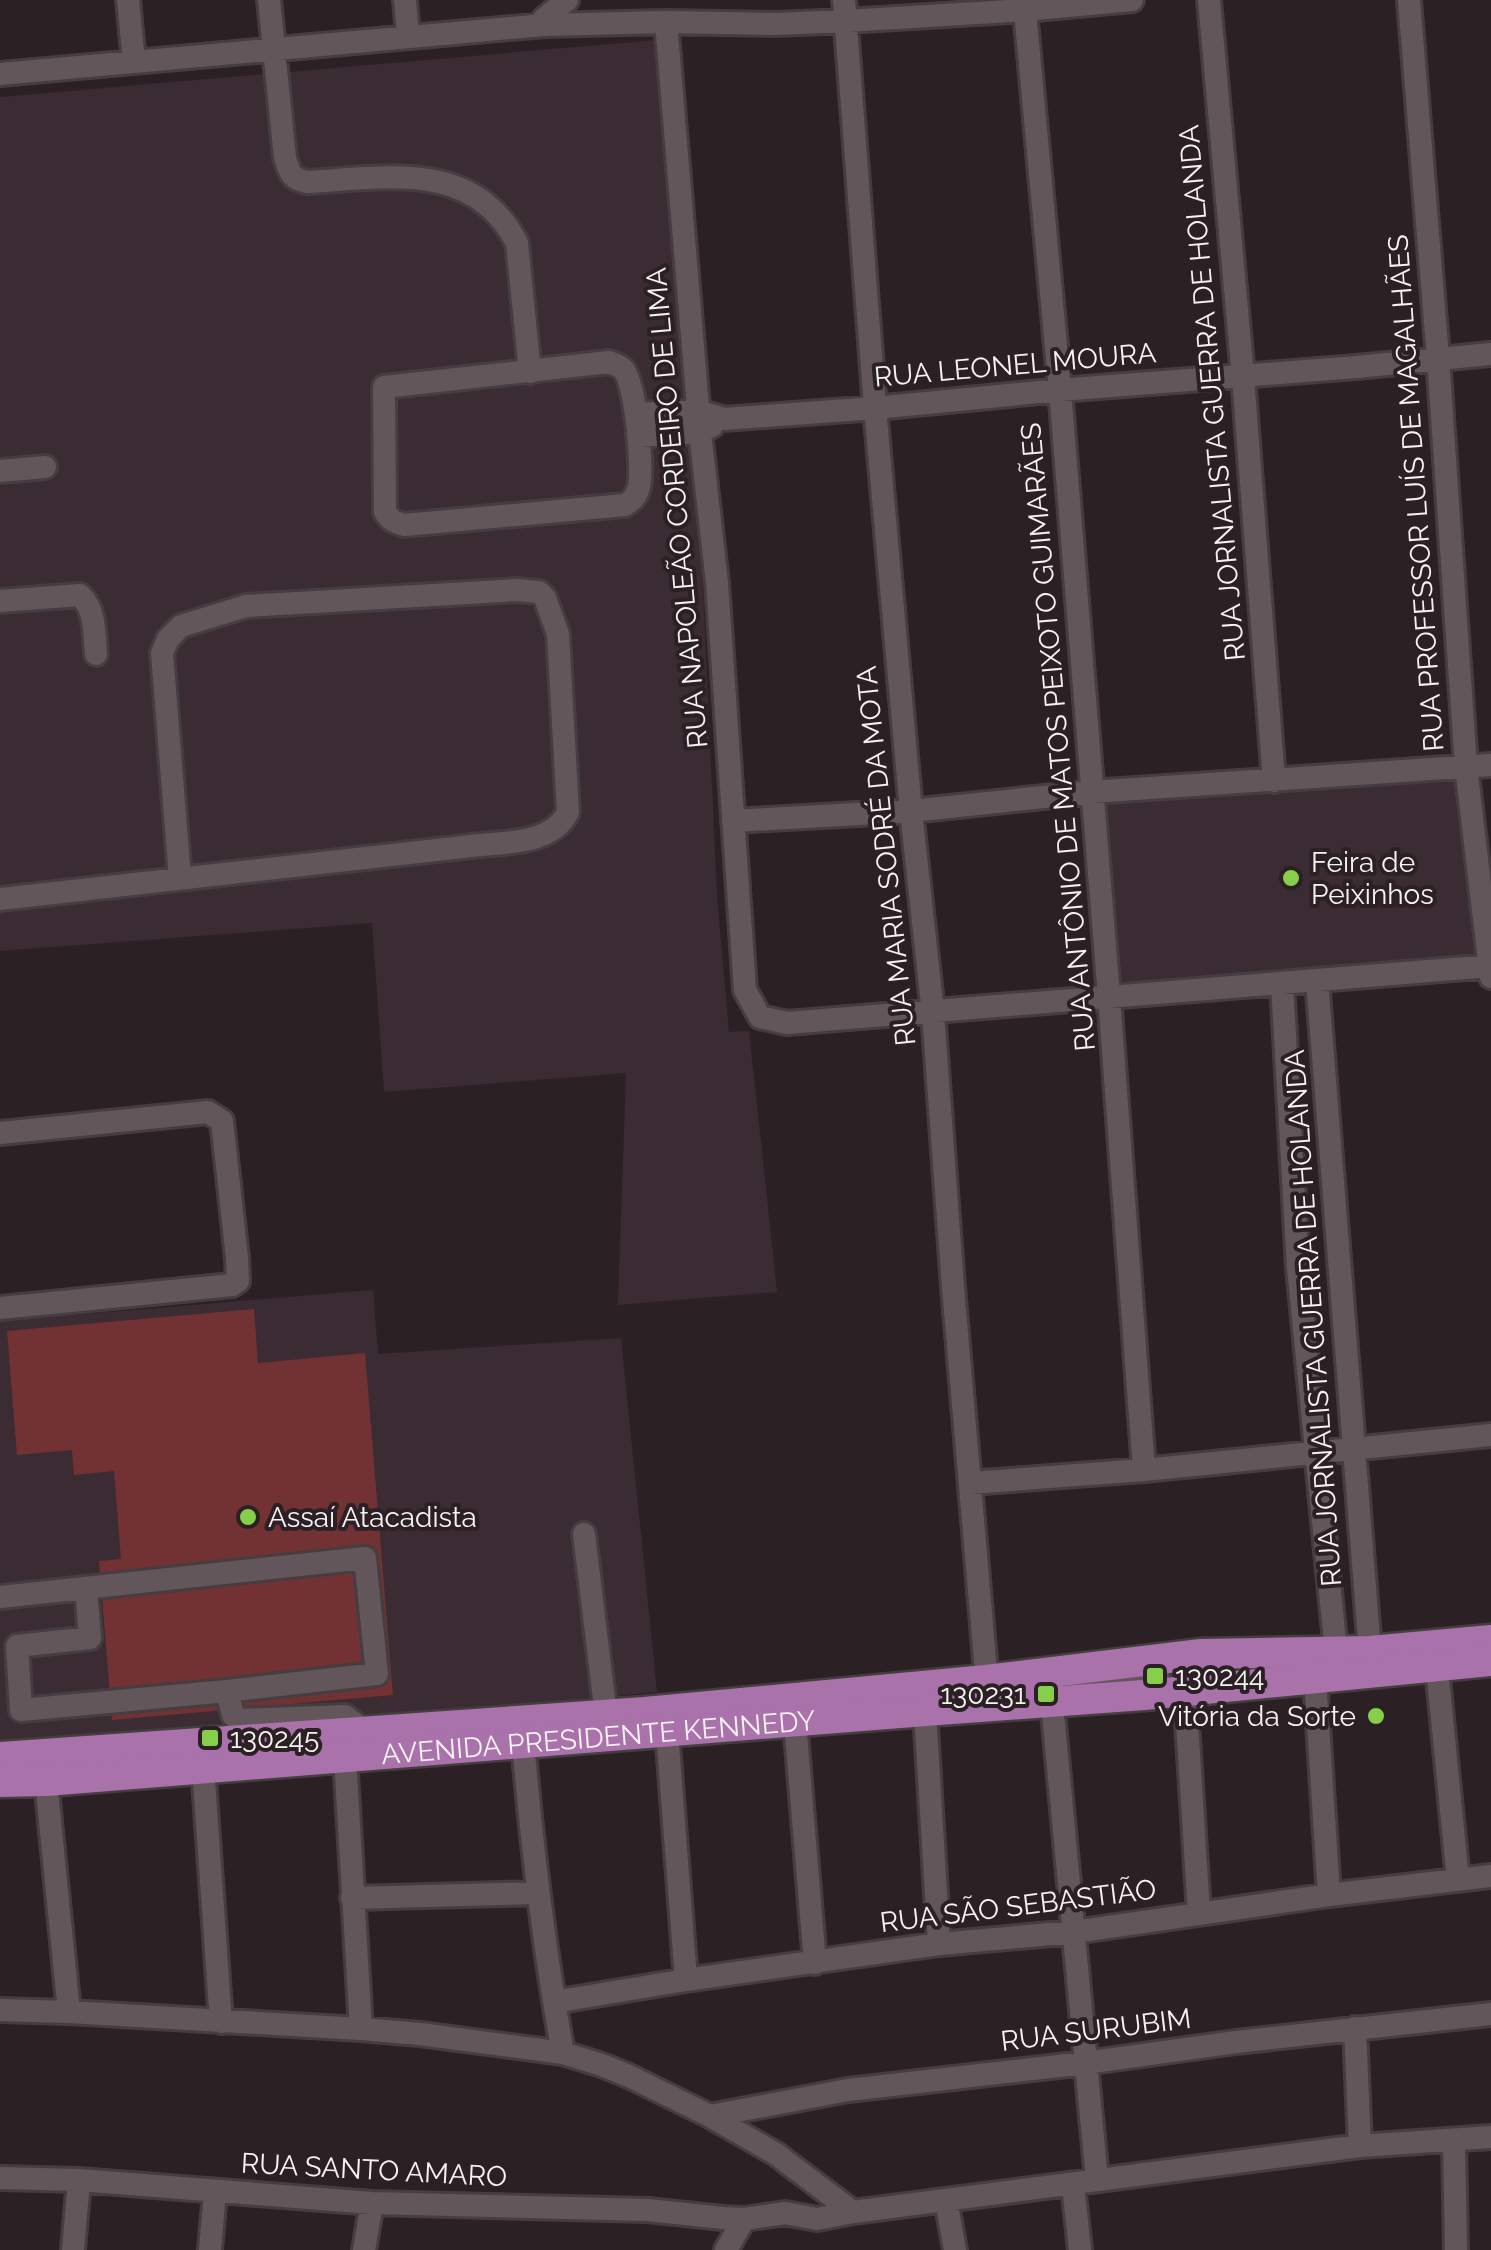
<svg xmlns="http://www.w3.org/2000/svg" width="1491" height="2250" viewBox="0 0 1491 2250" font-family="Raleway,sans-serif">
<style>
.built{fill:#3b2b32}
.building{fill:#723233}
.lines{fill:none;stroke-linecap:round;stroke-linejoin:round}
.minor-casing{stroke:#453d40;stroke-width:28}
.major-casing{stroke:#453d40;stroke-width:35}
.minor{stroke:#62565b;stroke-width:22}
.major{stroke:#a972aa;stroke-width:30}
.poi-dot{fill:#87cf4a;stroke:#2b2125;stroke-width:4}
.labels{text-anchor:middle;dominant-baseline:central;stroke-width:8;stroke-linejoin:round;paint-order:stroke}
.street-label{font-size:28px;fill:#f8f1f3;stroke:#2b2125}
.poi-label{font-size:28px;fill:#f8f1f3;stroke:#2b2125;text-anchor:start}
</style>
<rect width="100%" height="100%" fill="#2b2125"/>
<!-- built -->
<path class="built" d="M 656,40 L 700,524 L 717,896 L 729,1032 L 749,1031 L 777,1292 L 618,1305 L 626,1073 L 384,1092 L 372,923 L 0,951 L 0,97 Z
M 1466,770 L 1481,954 L 1116,987 L 1100,803 Z
M 373,1290 L 378,1354 L 621,1338 L 657,1692 L 405,1716 L 0,1749 L 0,1321 Z"/>
<!-- building -->
<path class="building" d="M 254,1309 L 258,1363 L 365,1353 L 393,1695 L 112,1720 L 99,1561 L 121,1559 L 114,1471 L 74,1475 L 72,1450 L 17,1455 L 7,1331 Z"/>
<g class="lines">
<!-- minor casing -->
<g class="minor-casing">
<path id="minor" d="M 128,0 L 134,62
M 269,0 L 285,158 C 290,173 291,179 307,182 C 385,178 474,159 517,243 L 530,372
M 405,0 L 408,36
M 844,0 L 875,408 L 911,811 L 933,1013 L 953,1287 L 988,1695
M 1024,0 L 1060,390 L 1109,996 L 1144,1470
M 1209,0 L 1243,377 L 1274,781
M 1409,0 L 1438,358 L 1466,767 L 1491,977
M 666,22 L 700,432 L 717,583 L 745,990 L 760,1017 L 787,1023 L 1491,966
M 544,25 L 544,19 L 567,0
M 0,74 L 544,25 L 666,22 L 775,24 L 847,21 L 1025,10 L 1132,0
M 609,362 C 614,364 619,365 623,369 C 636,383 643,468 639,487 C 637,496 632,501 625,505 L 404,525 C 394,522 390,520 385,512 L 384,387 Z
M 636,414 L 698,411 L 724,419 L 875,408 L 1060,390 L 1356,367 L 1491,354
M 638,436 L 700,432 L 712,426
M 0,471 L 45,467
M 0,601 L 80,595 C 96,610 94,633 96,654
M 733,821 L 911,811 L 1091,792 L 1491,765
M 0,899 L 472,846 C 504,842 552,845 568,812 L 558,634 L 545,598 L 539,592 L 517,590 L 246,606 L 181,626 L 168,639 L 162,653 L 180,878
M 1317,980 L 1370,1651
M 1282,983 L 1298,1268 L 1336,1652
M 0,1133 L 208,1112 L 222,1121 L 237,1258 L 238,1281 L 232,1285 L 0,1308
M 970,1483 L 1144,1470 L 1491,1435
M 584,1534 L 606,1715
M 0,1597 L 365,1558 L 377,1674 L 227,1691 L 21,1710 L 17,1646 L 90,1638 L 86,1588
M 1437,1668 L 1458,1880
M 1065,1671 L 1091,1683 L 1158,1673
M 1302,1672 L 1315,1678 L 1329,1895
M 227,1691 L 233,1715 L 238,1720 L 345,1716 L 366,1732
M 1185,1691 L 1199,1913
M 1052,1703 L 1097,2180
M 925,1711 L 939,1944
M 795,1722 L 815,1963
M 667,1732 L 686,1980
M 523,1742 C 532,1847 544,1950 563,2053
M 345,1757 L 361,2029
M 203,1767 L 221,2022
M 46,1781 L 69,2012
M 352,1898 L 538,1893
M 554,2002 L 686,1980 L 939,1944 L 1074,1932 L 1329,1895 L 1491,1876
M 0,2010 L 69,2012 L 361,2029 L 420,2034 L 563,2053 L 602,2065 L 629,2076 L 710,2116 L 776,2154 L 853,2212
M 1355,2028 L 1360,2146
M 710,2116 L 848,2090 L 1085,2063 L 1236,2042 L 1491,2014
M 1454,2140 L 1456,2250
M 0,2178 L 79,2180 L 372,2203 L 648,2210 L 723,2218 L 744,2219 L 785,2213 L 817,2219 L 853,2212 L 1360,2146 L 1491,2137
M 1073,2185 L 1080,2250
M 946,2200 L 955,2250
M 73,2250 L 79,2180
M 210,2250 L 215,2192
M 364,2250 L 372,2203
M 726,2250 L 744,2219"/>
</g>
<!-- major casing -->
<g class="major-casing">
<g id="major">
<path d="M 0,1757 L 645,1712 L 986,1680 L 1201,1654 L 1370,1651 L 1491,1640"/>
<path id="s1" d="M 0,1782 L 46,1781 L 925,1711 L 1144,1695 L 1491,1661"/>
</g>
</g>
<!-- minor -->
<use href="#minor" class="minor"/>
<!-- major -->
<use href="#major" class="major"/>
</g>
<!-- markers -->
<g class="poi-dot">
<circle cx="1291" cy="878" r="10"/>
<circle cx="248" cy="1517" r="10"/>
<rect x="1145" y="1666" width="20" height="20" rx="5"/>
<rect x="1036" y="1684" width="20" height="20" rx="5"/>
<circle cx="1376" cy="1716" r="10"/>
<rect x="200" y="1728" width="20" height="20" rx="5"/>
</g>
<g class="labels">
<!-- street labels -->
<g class="street-label">
<text transform="translate(1015 365) rotate(-5)">RUA LEONEL MOURA</text>
<text transform="translate(1212 393) rotate(-95)">RUA JORNALISTA GUERRA DE HOLANDA</text>
<text transform="translate(1416 493) rotate(-94)">RUA PROFESSOR LUÍS DE MAGALHÃES</text>
<text transform="translate(677 508) rotate(-95)">RUA NAPOLEÃO CORDEIRO DE LIMA</text>
<text transform="translate(1058 737) rotate(-95)">RUA ANTÔNIO DE MATOS PEIXOTO GUIMARÃES</text>
<text transform="translate(886 856) rotate(-96)">RUA MARIA SODRÉ DA MOTA</text>
<text transform="translate(1313 1318) rotate(-94)">RUA JORNALISTA GUERRA DE HOLANDA</text>
<text stroke="none"><textPath href="#s1" startOffset="600">AVENIDA PRESIDENTE KENNEDY</textPath></text>
<text transform="translate(1018 1906) rotate(-7)">RUA SÃO SEBASTIÃO</text>
<text transform="translate(1096 2030) rotate(-7)">RUA SURUBIM</text>
<text transform="translate(374 2170) rotate(3)">RUA SANTO AMARO</text>
</g>
<!-- poi labels -->
<g class="poi-label">
<text x="1311" y="862">Feira de<tspan x="1311" dy="32">Peixinhos</tspan></text>
<text x="268" y="1517">Assaí Atacadista</text>
<text x="1175" y="1676">130244</text>
<text x="1026" y="1694" text-anchor="end">130231</text>
<text x="1356" y="1716" text-anchor="end">Vitória da Sorte</text>
<text x="230" y="1738">130245</text>
</g>
</g>
</svg>
